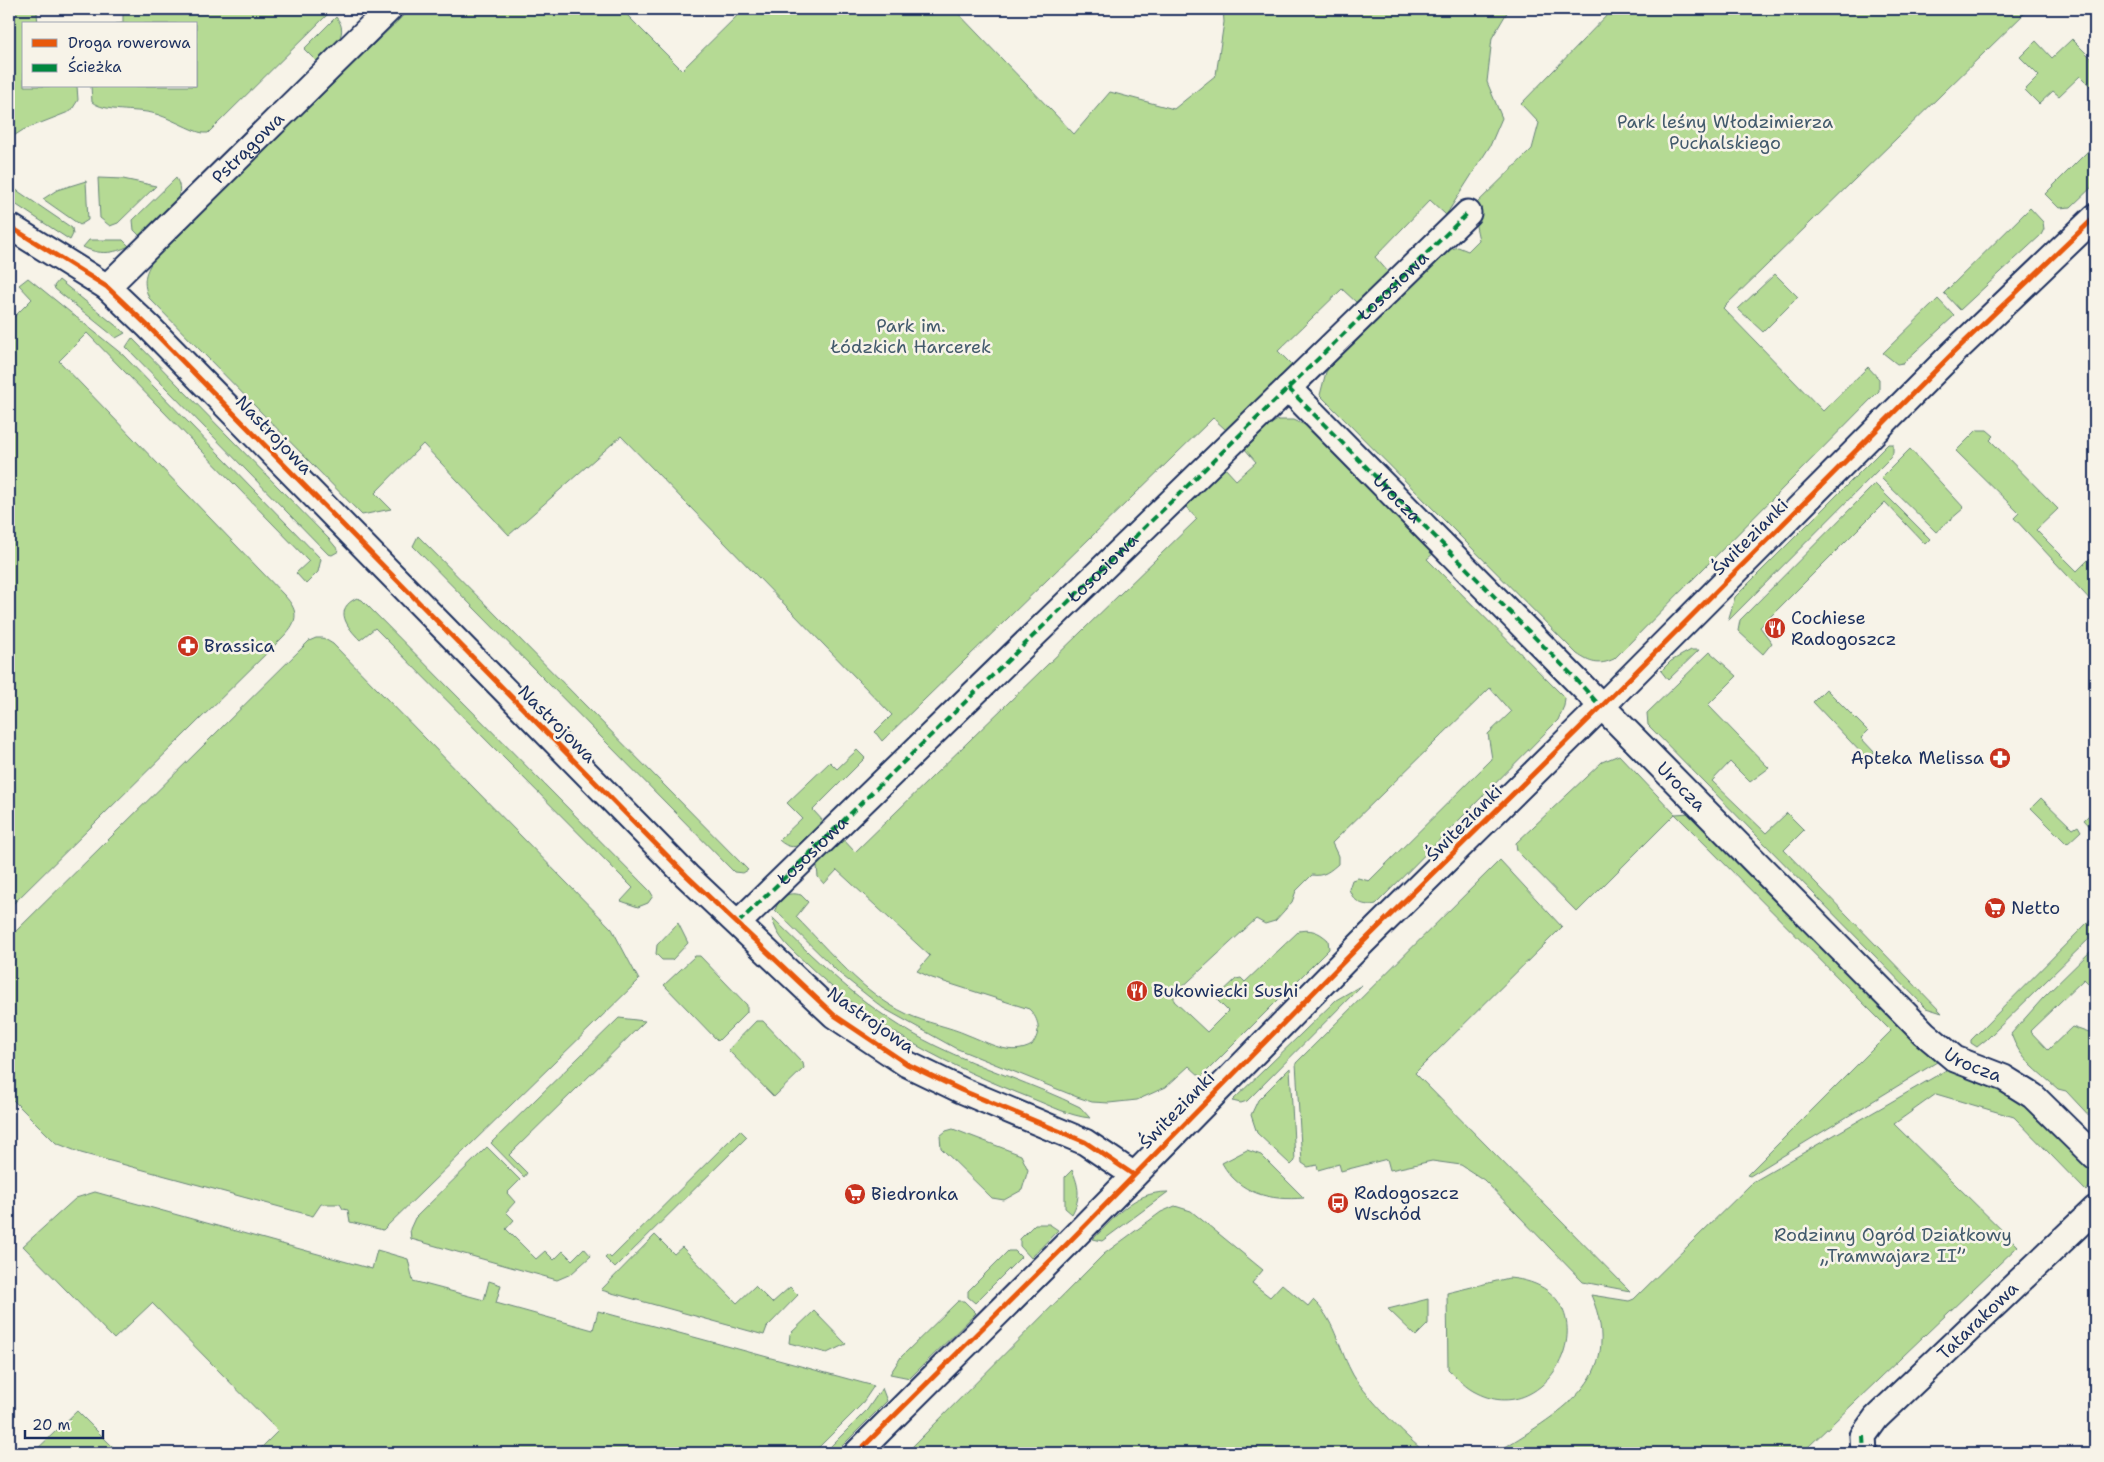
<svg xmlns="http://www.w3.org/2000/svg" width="2104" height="1462" viewBox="0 0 2104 1462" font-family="'Shantell Sans',sans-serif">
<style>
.green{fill:#b5da94;stroke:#688479}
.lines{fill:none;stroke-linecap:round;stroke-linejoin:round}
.minor-casing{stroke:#1b2f5e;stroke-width:29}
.minor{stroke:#f7f3e8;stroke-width:25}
.quiet{stroke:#00873e;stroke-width:4;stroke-dasharray:8 4;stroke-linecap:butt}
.cycleway-casing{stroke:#f7f3e8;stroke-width:8}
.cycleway{stroke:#e8590c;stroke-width:5}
.labels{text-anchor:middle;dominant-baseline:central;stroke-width:5;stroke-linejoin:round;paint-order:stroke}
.park-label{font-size:18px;fill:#425a6c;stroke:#f7f3e8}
.street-label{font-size:18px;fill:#1b2f5e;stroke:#f7f3e8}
.poi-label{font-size:18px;fill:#1b2f5e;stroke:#f7f3e8;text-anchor:start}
</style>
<rect width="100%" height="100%" fill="#f7f3e8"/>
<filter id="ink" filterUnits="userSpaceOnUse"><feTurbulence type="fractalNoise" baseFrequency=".02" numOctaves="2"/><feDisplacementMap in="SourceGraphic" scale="10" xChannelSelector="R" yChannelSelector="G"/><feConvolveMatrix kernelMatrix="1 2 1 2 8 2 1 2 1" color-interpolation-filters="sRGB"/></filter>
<g filter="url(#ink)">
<!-- green -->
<path class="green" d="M 9,9 L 42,9 L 37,13 L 38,24 L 24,24 L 24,86 L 77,86 L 78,100 L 71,111 L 23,130 L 9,139 Z
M 123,9 L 333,9 L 208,133 L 203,133 C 193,132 167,116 152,113 C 135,109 104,112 92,102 L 91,86 L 196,86 L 196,24 L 116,24 L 123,23 Z
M 410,9 L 621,9 L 682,70 L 744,9 L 954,9 L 1074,134 L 1110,92 L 1174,109 L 1216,75 L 1224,22 L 1223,9 L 1509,9 L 1492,38 L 1487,82 L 1502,118 L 1490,146 L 1446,215 L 1430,200 L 1375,257 L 1389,273 L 1357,303 L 1342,289 L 1278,351 L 1293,366 L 1226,430 L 1213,418 L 882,741 L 875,732 L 892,715 L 621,436 L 509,535 L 423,444 L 375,493 L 391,509 L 362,515 L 149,298 C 141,280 146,269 158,254 Z
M 1613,9 L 2029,9 L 1723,308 L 1823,411 L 1868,367 L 1879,379 L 1879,391 L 1614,659 C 1599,666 1590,663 1577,654 L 1320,395 L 1326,372 L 1338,356 L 1448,250 L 1458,247 L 1468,251 L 1479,240 L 1472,208 L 1532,149 L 1539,123 L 1521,104 Z
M 336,17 C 352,35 330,51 318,63 L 304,49 Z
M 2072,39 L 2095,62 L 2095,91 L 2080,76 L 2059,96 L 2053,91 L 2039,104 L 2025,90 L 2039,76 L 2020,57 L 2036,41 L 2052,58 Z
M 2095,144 L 2095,184 L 2071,207 L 2059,208 L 2045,194 Z
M 98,178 L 123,179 L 156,186 L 118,223 L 110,226 L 100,218 Z
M 176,178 C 191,201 156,222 141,237 L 134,230 L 133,220 Z
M 86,181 L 88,220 L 80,225 L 43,199 L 57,190 Z
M 9,185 L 72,228 L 73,234 L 70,240 L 9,200 Z
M 2030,208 L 2043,222 L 2044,229 L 2041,235 L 1960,310 L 1944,293 Z
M 89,240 L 123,240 L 129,246 C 113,254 99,255 83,247 Z
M 1775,274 L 1798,297 L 1763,332 L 1738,309 Z
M 28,278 L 123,355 L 321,559 L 318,572 L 306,584 L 296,573 L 309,561 L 87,333 L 59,361 L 284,595 C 301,613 297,623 281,639 L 9,908 L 9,322 L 32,299 L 19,285 Z
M 59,280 L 125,333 L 116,338 L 55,289 L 54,286 Z
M 1938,299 L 1954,316 L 1903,363 L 1897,364 L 1883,353 Z
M 132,338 L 329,539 L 339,551 L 332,555 L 328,554 L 126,347 Z
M 1278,420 L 1294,420 L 1309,427 L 1434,553 L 1427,559 L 1565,698 L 1564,706 L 1558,720 L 1376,904 C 1364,907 1353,902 1349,889 L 1352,880 L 1358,878 L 1369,881 L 1492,759 L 1488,734 L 1511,712 L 1490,688 L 1332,843 L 1338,856 L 1338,864 C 1330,871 1323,877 1312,875 L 1296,891 L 1292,902 L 1275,921 L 1265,924 L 1256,919 L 1177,992 L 1174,996 L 1174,1001 L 1207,1032 L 1228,1011 L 1218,1001 L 1218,996 L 1236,979 L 1241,978 L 1245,982 L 1299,931 C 1311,929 1318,931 1328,940 L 1329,949 L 1201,1077 L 1189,1066 L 1166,1087 L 1137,1100 L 1109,1103 L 1092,1102 L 1077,1097 L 955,1048 L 883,1008 L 839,973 L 775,910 C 780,897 787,891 801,895 L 808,902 L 796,917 C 830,951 862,993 907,1014 C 926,1023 948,1026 968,1035 C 989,1043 1011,1057 1032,1045 C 1041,1032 1040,1020 1029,1009 L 932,978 L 917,971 L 930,956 L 837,870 L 824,884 L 818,877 L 817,866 L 842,838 L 855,852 L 1197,519 L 1185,506 L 1224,467 L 1236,480 L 1256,462 L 1244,448 L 1271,424 Z
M 1977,430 L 1987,430 L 1994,436 L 1990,440 L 2058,509 L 2036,530 L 2077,571 L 2095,553 L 2095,570 L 2091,574 L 2095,579 L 2095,605 L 2014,518 L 2019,513 L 1956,451 Z
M 1888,444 L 1893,444 L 1893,453 L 1890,458 L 1728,621 L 1735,597 Z
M 1910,449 L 1964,508 L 1936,532 L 1881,478 Z
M 1875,484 L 1930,539 L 1925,544 L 1885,502 L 1760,627 L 1772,643 L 1763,654 L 1738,631 L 1740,620 Z
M 418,536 L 748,870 L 743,873 L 734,872 L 413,546 Z
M 357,598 L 362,600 L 650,891 L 653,896 L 648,903 L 638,907 L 621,901 L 633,888 L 375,628 L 360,640 C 347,627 333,609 357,598 Z
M 316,638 L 323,638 L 333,644 L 612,929 L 639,980 L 383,1230 L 350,1222 L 348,1210 L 343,1209 L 340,1204 L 321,1204 L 313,1216 L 81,1153 L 56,1143 L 9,1096 L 9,938 L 309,641 Z
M 1691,650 L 1699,650 L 1668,680 L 1661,671 L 1671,661 Z
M 1710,652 L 1737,676 L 1708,705 L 1769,768 L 1750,782 L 1730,762 L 1712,781 L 1766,833 L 1787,813 L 1804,830 L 1784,850 L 1942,1013 L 1926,1008 L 1648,725 L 1647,713 Z
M 1826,689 L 1868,731 L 1861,738 L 1875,753 L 1866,758 L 1813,702 Z
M 857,750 L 865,758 L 813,810 L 824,822 C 811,835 798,858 779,840 L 802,818 L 787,803 L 830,762 L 837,769 Z
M 1619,755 L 1675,814 L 1690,813 L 1937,1062 L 1750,1176 L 1747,1175 L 1891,1031 L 1675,814 L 1577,912 L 1517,851 L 1516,843 L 1602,762 Z
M 2041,798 L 2073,829 L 2078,826 L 2081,831 L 2067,844 L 2031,808 Z
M 2095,809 L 2095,832 L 2084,820 Z
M 1500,860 L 1562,927 L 1415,1073 L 1630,1291 L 1583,1282 L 1484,1180 L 1461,1165 L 1432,1161 L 1390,1170 L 1387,1159 L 1341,1171 L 1339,1164 L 1318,1170 L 1317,1165 L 1308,1167 L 1302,1163 L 1296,1063 Z
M 2095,915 L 2095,933 L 1987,1039 L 1977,1047 L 1971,1043 L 1971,1040 Z
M 772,917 C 824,968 869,1013 936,1046 C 983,1069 1034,1084 1080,1107 L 1090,1118 C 1070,1116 1051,1106 1033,1099 C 947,1065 873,1029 807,964 C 792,950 776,938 772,917 Z
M 678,923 L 688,943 L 672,960 L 662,960 L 656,954 L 657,945 Z
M 2095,947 L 2095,977 L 2089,984 L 2084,979 L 2030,1031 L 2048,1050 L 2072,1027 L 2095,1035 L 2095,1122 L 2066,1091 L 2058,1089 C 2038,1071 2020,1060 2011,1034 L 2043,998 Z
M 695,956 L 700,956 L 747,1005 L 747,1012 L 718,1041 L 664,985 Z
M 1362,985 L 1247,1101 L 1241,1103 L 1232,1101 L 1336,1000 Z
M 619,1018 L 645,1021 L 509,1155 L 527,1173 L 524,1177 L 491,1143 Z
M 756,1021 L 763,1021 L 803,1063 L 804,1068 L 774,1097 L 728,1050 Z
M 1290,1068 L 1295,1161 L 1291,1165 L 1257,1133 L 1251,1115 L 1258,1100 Z
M 1948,1069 L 1995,1086 L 2019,1100 L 2094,1174 L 2095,1180 L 2086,1191 L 2014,1117 L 1936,1094 L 1894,1124 L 2018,1246 L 1808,1447 L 1814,1453 L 1496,1453 C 1556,1414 1628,1381 1591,1295 L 1629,1301 L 1634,1299 L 1753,1182 Z
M 953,1129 L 1021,1155 L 1028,1170 L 1022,1190 L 1004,1200 L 992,1198 L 941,1148 L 940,1136 L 946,1131 Z
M 740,1130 L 747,1137 L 615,1268 L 605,1258 L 608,1255 L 611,1258 Z
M 487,1147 L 520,1180 L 507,1193 L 515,1202 L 506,1212 L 514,1220 L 506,1229 L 536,1259 L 545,1251 L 554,1260 L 563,1251 L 572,1260 L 584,1248 L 591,1256 L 571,1274 L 557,1280 L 411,1239 L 410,1229 L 415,1218 Z
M 1247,1150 L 1261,1155 L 1304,1198 C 1271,1201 1239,1194 1222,1163 Z
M 1072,1170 C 1079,1186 1081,1198 1072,1214 L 1065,1208 L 1065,1177 Z
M 95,1192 L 372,1269 L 377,1250 L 408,1259 L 413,1281 L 484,1300 L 489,1281 L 501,1285 L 496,1303 L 593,1330 L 598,1311 L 874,1386 L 861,1405 L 813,1453 L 256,1453 L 278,1431 L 152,1303 L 114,1339 L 23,1246 L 76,1198 Z
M 1168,1192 L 1102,1241 L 1093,1239 C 1117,1216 1132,1192 1168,1192 Z
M 1175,1206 L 1191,1211 L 1263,1270 L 1252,1283 L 1270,1297 L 1282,1284 L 1308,1306 L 1313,1300 C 1334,1319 1338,1346 1351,1371 C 1360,1391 1408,1439 1426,1453 L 906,1453 L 1104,1254 L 1161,1212 Z
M 1035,1224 L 1049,1224 L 1058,1230 L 1031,1258 L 1020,1246 L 1020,1239 Z
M 655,1235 L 674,1254 L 682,1247 L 737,1303 L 755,1286 L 772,1303 L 790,1287 L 798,1295 L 767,1327 L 764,1335 L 601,1290 Z
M 1008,1251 L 1015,1251 L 1021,1257 L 975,1303 L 968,1297 L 968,1291 Z
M 1509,1278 C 1617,1287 1556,1433 1477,1393 C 1466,1388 1457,1378 1448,1369 L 1447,1293 Z
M 1428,1299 L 1428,1324 L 1416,1336 L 1388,1309 Z
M 958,1301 L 964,1301 L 976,1313 L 910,1378 L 890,1374 L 901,1357 Z
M 814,1311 L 846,1344 L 827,1353 L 789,1343 L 790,1334 Z
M 882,1388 L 887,1401 L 835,1453 L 824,1453 L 867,1410 Z
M 77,1411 L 119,1453 L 33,1453 Z"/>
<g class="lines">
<!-- minor casing -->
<g class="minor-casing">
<g id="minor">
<path d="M 9,226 L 107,287 L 149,327 L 687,876 L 834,1015 L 907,1064 L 961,1090 L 1085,1142 L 1134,1175"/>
<path id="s1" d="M 107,287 L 389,9"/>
<path id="s2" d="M 1288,388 L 1924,1033 L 1955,1059 L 2004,1078 L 2033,1096 L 2095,1157"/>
<path id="s3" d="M 738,923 L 1468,213"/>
<path d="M 857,1453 L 1065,1246 L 1363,942 L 1601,707 L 1952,354 L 2095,217"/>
<path id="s4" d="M 1864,1453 L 1863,1436 L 1876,1418 L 2095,1209"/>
</g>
</g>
<!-- minor -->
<use href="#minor" class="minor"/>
<!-- quiet -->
<g class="quiet">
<path id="s5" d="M 1288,388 L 1575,678 L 1601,707"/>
<path d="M 738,923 L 1468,213"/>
<path d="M 1863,1436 L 1864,1453"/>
</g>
<!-- cycleway casing -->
<g class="cycleway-casing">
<path id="cycleway" d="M 9,226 L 107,287 L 149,327 L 687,876 L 834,1015 L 907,1064 L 961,1090 L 1085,1142 L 1134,1175
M 857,1453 L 1065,1246 L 1363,942 L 1601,707 L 1952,354 L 2095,217"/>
</g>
<!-- cycleway -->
<use href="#cycleway" class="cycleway"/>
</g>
</g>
<!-- icons -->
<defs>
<g id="restaurant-disc" transform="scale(1.125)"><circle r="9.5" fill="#c8321e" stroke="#f7f3e8"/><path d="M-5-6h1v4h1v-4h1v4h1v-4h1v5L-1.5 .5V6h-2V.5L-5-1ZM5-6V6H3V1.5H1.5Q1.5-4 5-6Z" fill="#fff"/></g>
<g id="pharmacy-disc" transform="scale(1.125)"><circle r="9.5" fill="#c8321e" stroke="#f7f3e8"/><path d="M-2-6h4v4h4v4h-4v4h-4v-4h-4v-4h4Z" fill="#fff"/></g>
<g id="supermarket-disc" transform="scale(1.125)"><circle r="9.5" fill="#c8321e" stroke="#f7f3e8"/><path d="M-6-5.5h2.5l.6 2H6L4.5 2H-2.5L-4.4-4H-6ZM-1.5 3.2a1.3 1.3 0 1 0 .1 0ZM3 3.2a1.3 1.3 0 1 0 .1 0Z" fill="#fff"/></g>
<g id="bus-disc" transform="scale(1.125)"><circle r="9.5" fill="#c8321e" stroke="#f7f3e8"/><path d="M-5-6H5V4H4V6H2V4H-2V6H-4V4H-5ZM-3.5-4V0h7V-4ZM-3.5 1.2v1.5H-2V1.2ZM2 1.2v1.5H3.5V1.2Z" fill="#fff"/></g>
</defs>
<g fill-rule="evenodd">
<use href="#restaurant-disc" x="1775" y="628"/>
<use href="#pharmacy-disc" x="188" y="646"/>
<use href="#pharmacy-disc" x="2000" y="758"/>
<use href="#supermarket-disc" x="1995" y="908"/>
<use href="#restaurant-disc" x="1137" y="991"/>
<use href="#supermarket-disc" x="855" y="1194"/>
<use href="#bus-disc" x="1338" y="1203"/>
</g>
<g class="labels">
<!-- park labels -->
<g class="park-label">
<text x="1725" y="122">Park leśny Włodzimierza<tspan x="1725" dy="21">Puchalskiego</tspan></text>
<text x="911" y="326">Park im.<tspan x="911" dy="21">Łódzkich Harcerek</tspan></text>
<text x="1893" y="1235">Rodzinny Ogród Działkowy<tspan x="1893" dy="21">„Tramwajarz II”</tspan></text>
</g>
<!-- street labels -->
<g class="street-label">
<text stroke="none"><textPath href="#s1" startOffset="198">Pstrągowa</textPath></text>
<text stroke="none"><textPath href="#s3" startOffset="914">Łososiowa</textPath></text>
<text transform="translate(274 435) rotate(46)">Nastrojowa</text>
<text stroke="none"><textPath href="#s5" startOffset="155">Urocza</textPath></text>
<text transform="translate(1750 537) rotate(-45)">Świtezianki</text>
<text stroke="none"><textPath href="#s3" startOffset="509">Łososiowa</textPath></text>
<text transform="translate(557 724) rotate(45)">Nastrojowa</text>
<text stroke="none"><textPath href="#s2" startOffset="560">Urocza</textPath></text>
<text transform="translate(1464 823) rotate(-45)">Świtezianki</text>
<text stroke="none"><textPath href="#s3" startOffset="104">Łososiowa</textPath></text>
<text transform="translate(871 1020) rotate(35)">Nastrojowa</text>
<text stroke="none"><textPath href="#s2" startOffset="965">Urocza</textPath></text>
<text transform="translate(1177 1110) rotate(-46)">Świtezianki</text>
<text stroke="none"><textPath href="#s4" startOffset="180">Tatarakowa</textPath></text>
</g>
<!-- poi labels -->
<g class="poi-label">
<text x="1791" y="618">Cochiese<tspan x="1791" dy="21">Radogoszcz</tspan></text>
<text x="204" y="646">Brassica</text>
<text x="1984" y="758" text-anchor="end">Apteka Melissa</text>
<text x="2011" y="908">Netto</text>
<text x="1153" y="991">Bukowiecki Sushi</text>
<text x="1354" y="1193">Radogoszcz<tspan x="1354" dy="21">Wschód</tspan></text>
<text x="871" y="1194">Biedronka</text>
</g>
</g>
<!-- margin -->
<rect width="2104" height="1462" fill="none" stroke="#f7f3e8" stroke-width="30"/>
<rect x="15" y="15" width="2074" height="1432" fill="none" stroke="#1b2f5e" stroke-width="2" filter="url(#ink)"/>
<!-- legend -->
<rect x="22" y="22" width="175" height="65" fill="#f7f3e8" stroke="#9fa5b1"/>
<rect x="32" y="39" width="25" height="8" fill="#e8590c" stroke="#9fa5b1"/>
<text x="68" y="48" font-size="15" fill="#1b2f5e">Droga rowerowa</text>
<rect x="32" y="64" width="25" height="8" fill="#00873e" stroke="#9fa5b1"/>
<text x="68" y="72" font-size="15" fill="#1b2f5e">Ścieżka</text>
<!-- scale -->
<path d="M25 1430v8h78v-8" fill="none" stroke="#1b2f5e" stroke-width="2.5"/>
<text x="32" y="1430" font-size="15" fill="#1b2f5e" stroke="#f7f3e8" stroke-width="4" paint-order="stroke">20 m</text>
</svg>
